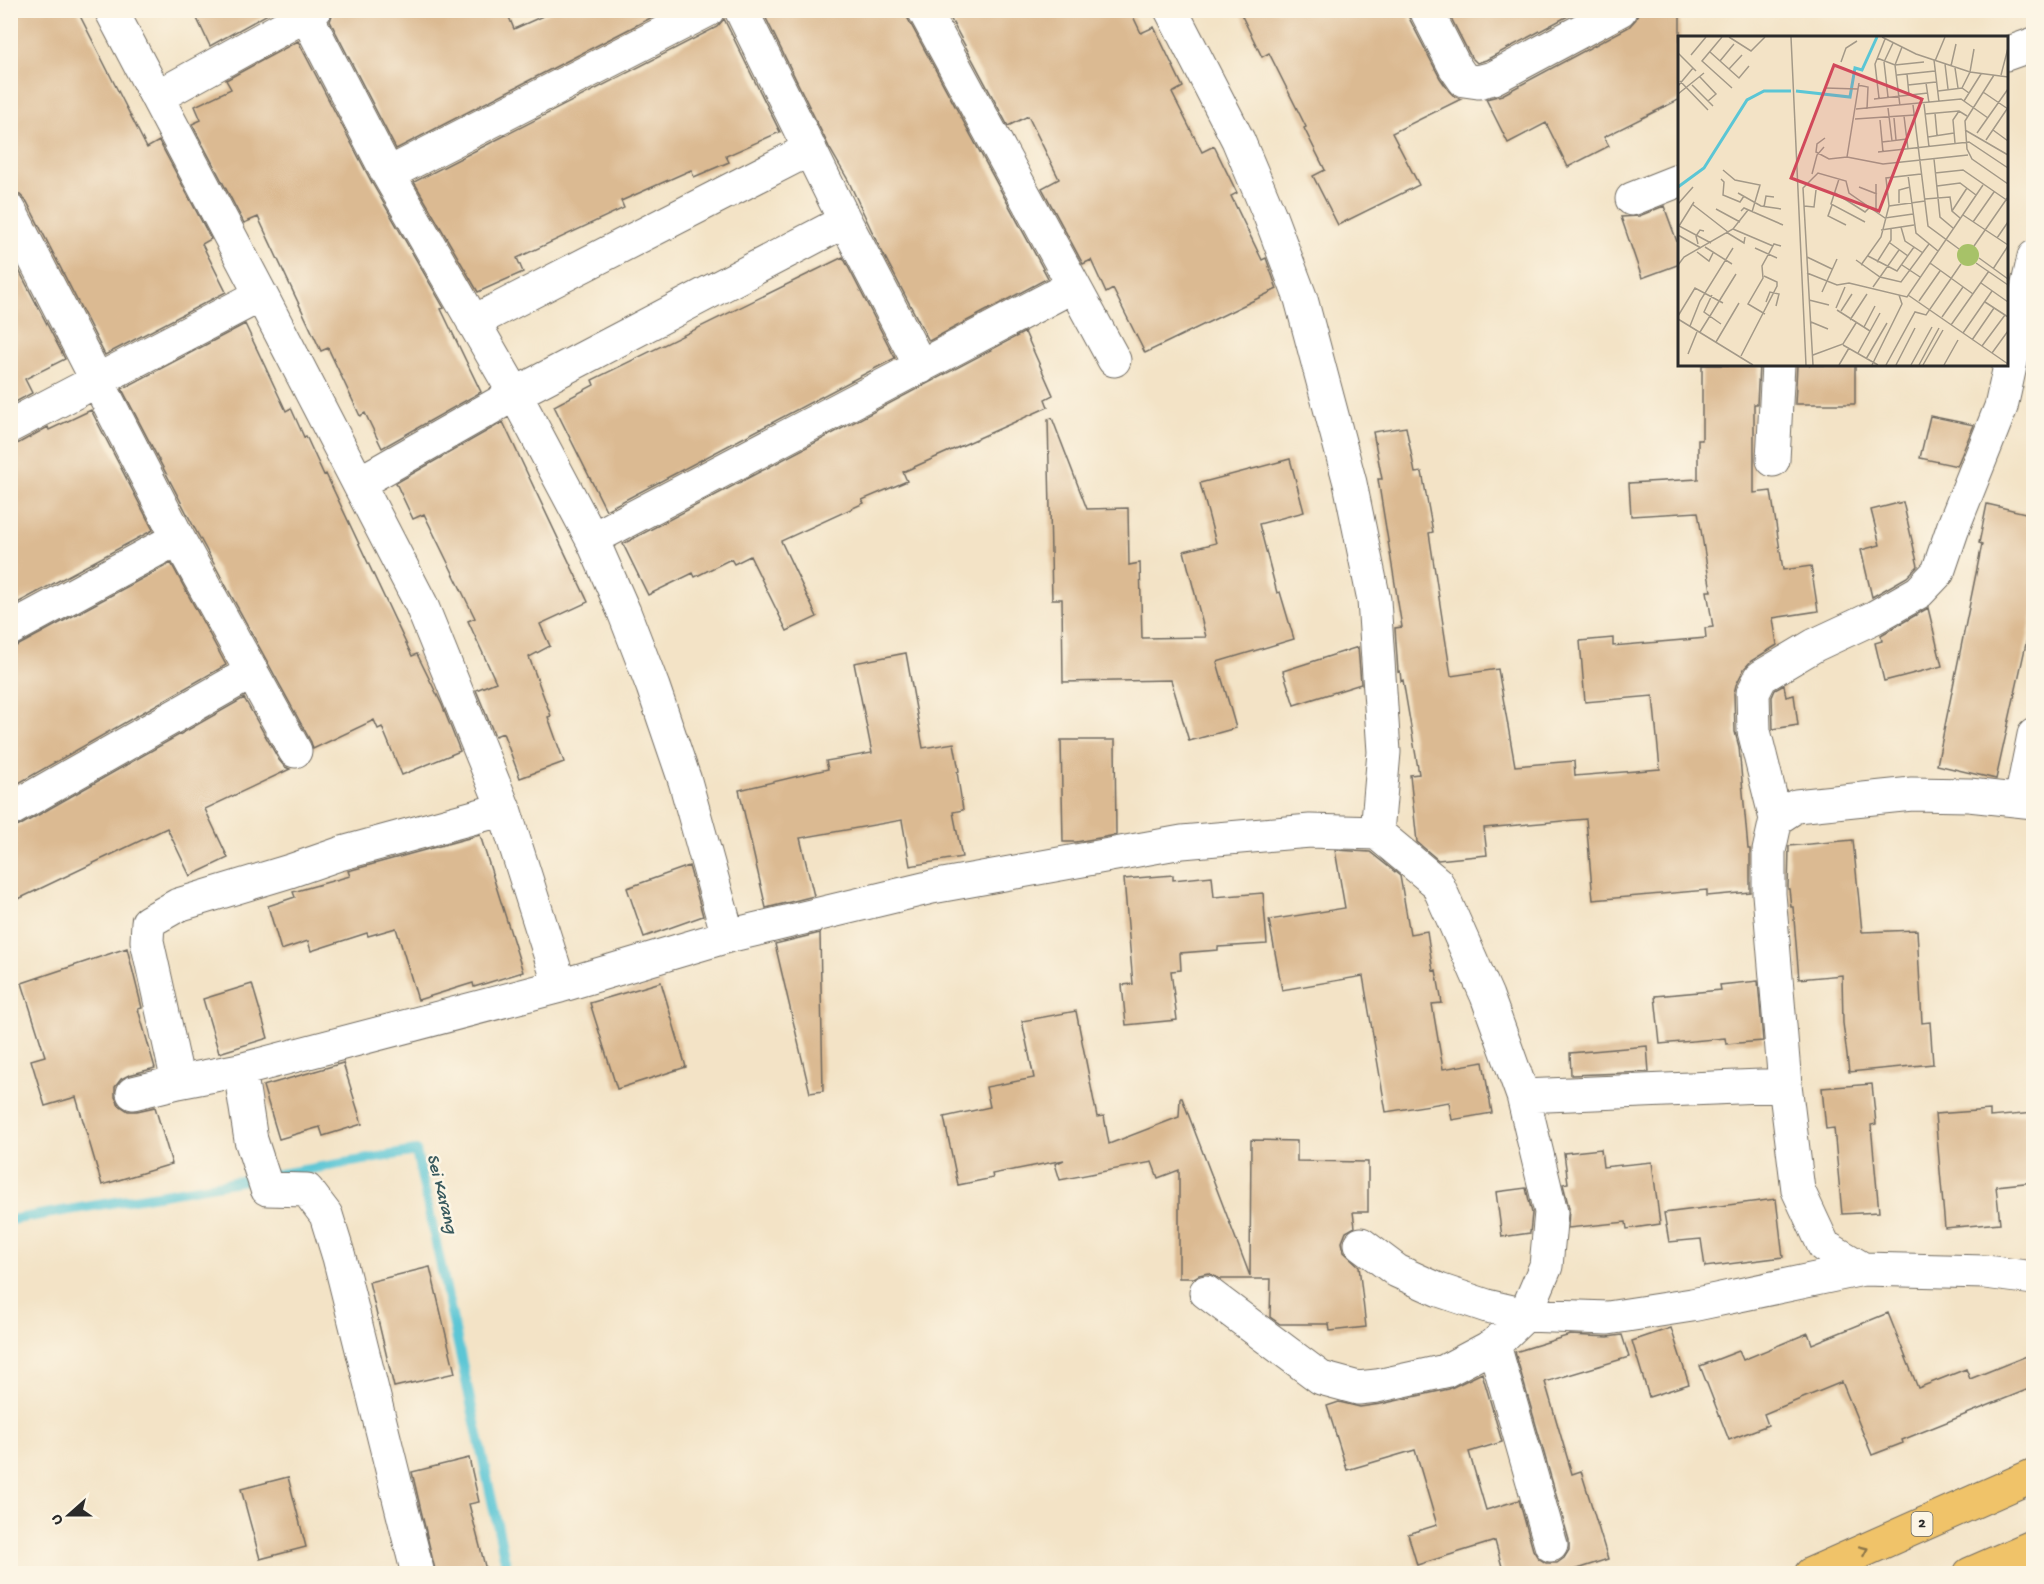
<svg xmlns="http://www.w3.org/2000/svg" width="2044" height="1584" viewBox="0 0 2044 1584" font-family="'Gochi Hand',sans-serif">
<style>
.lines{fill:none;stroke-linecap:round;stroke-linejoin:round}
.stream{stroke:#5bc6d5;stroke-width:10}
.building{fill:#dbba92}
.street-casing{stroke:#716b61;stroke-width:35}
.highway-casing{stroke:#716b61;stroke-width:35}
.street{stroke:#fff;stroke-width:33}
.highway{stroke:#f0c369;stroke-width:33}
.oneway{stroke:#8e774a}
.labels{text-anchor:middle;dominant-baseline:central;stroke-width:5;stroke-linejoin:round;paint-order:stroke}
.shield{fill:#fcf5e5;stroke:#6a6863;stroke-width:1.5}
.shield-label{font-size:15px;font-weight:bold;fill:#2b2b2b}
.water-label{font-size:18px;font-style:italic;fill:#395a5e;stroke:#fcf5e5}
.inset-river{fill:none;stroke:#5bc6d5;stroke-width:3}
.inset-road{fill:none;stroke:#a39988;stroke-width:1.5}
.view{fill:#d1495b;fill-opacity:0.15;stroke:#d1495b;stroke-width:3}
.inset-edge{fill:none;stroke:#2b2b2b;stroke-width:3}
</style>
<rect width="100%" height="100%" fill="#fcf5e5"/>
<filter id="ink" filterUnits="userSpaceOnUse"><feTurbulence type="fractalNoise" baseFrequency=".0167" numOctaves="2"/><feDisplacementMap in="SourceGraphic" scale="12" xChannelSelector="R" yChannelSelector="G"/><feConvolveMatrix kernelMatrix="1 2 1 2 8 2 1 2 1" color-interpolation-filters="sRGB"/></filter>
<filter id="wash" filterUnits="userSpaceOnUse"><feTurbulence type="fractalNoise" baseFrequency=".008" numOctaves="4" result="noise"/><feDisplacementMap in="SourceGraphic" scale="24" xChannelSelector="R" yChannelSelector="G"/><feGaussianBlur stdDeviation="1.35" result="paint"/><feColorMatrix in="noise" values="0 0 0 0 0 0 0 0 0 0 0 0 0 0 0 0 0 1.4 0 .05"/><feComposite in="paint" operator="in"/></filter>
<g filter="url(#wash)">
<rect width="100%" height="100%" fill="#f3e3c6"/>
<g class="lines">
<!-- stream -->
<path class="stream" d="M 10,1220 L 416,1151 L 508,1574"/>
</g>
<g id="blocks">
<!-- building -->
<path class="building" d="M 10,10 L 77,10 L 147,148 L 159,141 L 211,239 L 202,244 L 226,292 L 105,355 L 27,202 L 20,195 L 10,192 Z
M 193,10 L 275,10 L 210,46 Z
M 334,10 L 506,10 L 514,29 L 556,10 L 666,10 L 396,149 L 330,21 Z
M 762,10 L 905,10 L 908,19 L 1048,278 L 929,341 L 876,240 L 848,180 L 829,147 Z
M 946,10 L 1130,10 L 1141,33 L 1154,27 L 1183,87 L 1172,93 L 1202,152 L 1214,146 L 1237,193 L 1231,196 L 1262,260 L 1266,258 L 1277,289 L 1145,353 L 1113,289 L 1106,293 L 1091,260 L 1083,264 L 1042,188 L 1059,179 L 1028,116 L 1008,126 Z
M 1239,10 L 1408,10 L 1409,18 L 1440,78 L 1449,91 L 1454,96 L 1461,99 L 1392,133 L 1419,185 L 1338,225 L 1313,176 L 1325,170 L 1304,128 L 1306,127 L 1269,53 L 1262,57 Z
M 1447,10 L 1579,10 L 1486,60 L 1477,63 L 1471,57 Z
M 1639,10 L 1680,10 L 1680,99 L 1604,137 L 1609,146 L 1568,167 L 1546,123 L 1508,143 L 1486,99 L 1502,95 L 1629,27 L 1636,19 Z
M 724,19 L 780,132 L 726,156 L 729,162 L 694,177 L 691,170 L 621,201 L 624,208 L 517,258 L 523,272 L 478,292 L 414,182 L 717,27 Z
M 298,41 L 372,183 L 444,308 L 441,309 L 481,392 L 382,448 L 365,413 L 360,416 L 328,348 L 321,351 L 258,217 L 244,223 L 192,124 L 201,120 L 195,106 L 231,89 L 226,80 Z
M 1664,206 L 1680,250 L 1680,264 L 1642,278 L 1621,217 L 1639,216 Z
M 10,253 L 65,359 L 25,379 L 32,393 L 10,405 Z
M 843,257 L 895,358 L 606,510 L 554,406 L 594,385 L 592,380 Z
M 245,324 L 286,411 L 291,408 L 304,437 L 306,436 L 324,475 L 326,474 L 412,656 L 417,654 L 442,705 L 460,751 L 402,775 L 382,727 L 378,729 L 374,720 L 313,749 L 311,742 L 195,529 L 122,389 Z
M 1025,332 L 1053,395 L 1045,399 L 1048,407 L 903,472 L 907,481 L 862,500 L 864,503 L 781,541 L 817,617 L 787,631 L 750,556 L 734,564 L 731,559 L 695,577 L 693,573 L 648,595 L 623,544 Z
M 1702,365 L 1759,365 L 1757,404 L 1754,404 L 1754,493 L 1771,491 L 1783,570 L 1811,566 L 1818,611 L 1773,618 L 1777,645 L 1751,661 L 1744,669 L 1736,685 L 1734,693 L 1735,732 L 1739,747 L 1748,849 L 1750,849 L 1750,892 L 1707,896 L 1707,890 L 1593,900 L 1586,819 L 1484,828 L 1487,855 L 1438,860 L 1417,842 L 1410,775 L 1419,774 L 1403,680 L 1401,681 L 1400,671 L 1398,672 L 1395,628 L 1402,627 L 1378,479 L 1382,479 L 1373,432 L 1406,427 L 1415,473 L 1422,472 L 1433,532 L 1429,533 L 1451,676 L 1498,669 L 1515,766 L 1574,761 L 1575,776 L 1660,769 L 1653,696 L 1585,702 L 1580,641 L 1613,638 L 1613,646 L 1706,638 L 1705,628 L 1713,627 L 1707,591 L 1711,591 L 1698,512 L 1631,516 L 1629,483 L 1698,479 L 1698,440 L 1702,440 Z
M 1797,365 L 1855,365 L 1855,404 L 1795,404 Z
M 91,410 L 153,530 L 10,607 L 10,445 L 19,443 L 48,427 L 49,430 Z
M 1930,416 L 1974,425 L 1957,466 L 1920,458 Z
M 1052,418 L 1087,509 L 1128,508 L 1129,565 L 1140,563 L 1142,638 L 1206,637 L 1184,551 L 1216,543 L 1200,483 L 1290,459 L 1304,512 L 1259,524 L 1277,593 L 1280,592 L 1294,639 L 1217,662 L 1236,728 L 1189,741 L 1171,680 L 1063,682 L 1062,599 L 1052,599 L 1048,419 Z
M 503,422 L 588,602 L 540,624 L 550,646 L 529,657 L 551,716 L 548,717 L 564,762 L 520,778 L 503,733 L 495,736 L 476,690 L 496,682 L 468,621 L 475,618 L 424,514 L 413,519 L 396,483 Z
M 1903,502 L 1918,566 L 1907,577 L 1872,597 L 1861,550 L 1880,545 L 1871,510 Z
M 1987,504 L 2034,515 L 2034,608 L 1996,779 L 1937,765 L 1982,544 L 1979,543 Z
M 171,563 L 226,665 L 10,788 L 10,648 L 19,645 Z
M 1928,608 L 1942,666 L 1884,681 L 1875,643 L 1882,641 L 1881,635 Z
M 1358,647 L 1361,684 L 1294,705 L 1283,671 Z
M 906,653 L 923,748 L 954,743 L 959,771 L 957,772 L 963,810 L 953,812 L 962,857 L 910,866 L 902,820 L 800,838 L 814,896 L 766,908 L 739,790 L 828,769 L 826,761 L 872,753 L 854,663 Z
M 1784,685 L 1786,697 L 1794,695 L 1798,725 L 1773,729 L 1772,697 L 1775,690 Z
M 244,698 L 279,760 L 285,767 L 290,769 L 205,809 L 228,858 L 190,876 L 167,828 L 10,903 L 10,829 L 19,826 Z
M 1061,740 L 1115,740 L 1116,835 L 1076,842 L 1063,842 Z
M 480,835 L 523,972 L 474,987 L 473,983 L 418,1000 L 396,928 L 368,936 L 367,933 L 311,951 L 308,941 L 281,950 L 268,906 L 295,897 L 293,892 L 350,876 L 348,871 Z
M 1853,840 L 1862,932 L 1917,930 L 1922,1023 L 1930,1022 L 1933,1064 L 1849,1072 L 1843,1023 L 1842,975 L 1799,979 L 1793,907 L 1791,907 L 1789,889 L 1788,889 L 1789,846 Z
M 1335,850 L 1370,852 L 1400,876 L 1410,934 L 1427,931 L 1433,971 L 1436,970 L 1442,1003 L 1432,1004 L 1443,1069 L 1483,1062 L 1492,1113 L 1452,1120 L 1449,1102 L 1386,1112 L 1363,976 L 1282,990 L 1269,920 L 1345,908 Z
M 689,866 L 703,916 L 644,937 L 627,888 Z
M 1173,875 L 1173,880 L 1212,876 L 1214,897 L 1263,893 L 1267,944 L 1218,947 L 1218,950 L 1180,953 L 1181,970 L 1171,971 L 1177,1020 L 1126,1025 L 1122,985 L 1133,984 L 1124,879 Z
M 820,933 L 823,1091 L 810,1093 L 775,944 Z
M 127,948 L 142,1008 L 138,1009 L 155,1068 L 129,1075 L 121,1079 L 115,1087 L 115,1097 L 119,1105 L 128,1111 L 137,1111 L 155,1107 L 172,1164 L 102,1185 L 76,1097 L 45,1106 L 31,1060 L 45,1056 L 22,983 Z
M 1758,981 L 1763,1041 L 1726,1044 L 1725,1038 L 1660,1044 L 1655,996 L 1721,990 L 1720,985 Z
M 661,982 L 686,1067 L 617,1089 L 590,1003 Z
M 252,984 L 268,1038 L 219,1053 L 203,999 Z
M 1076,1011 L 1097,1117 L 1104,1116 L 1109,1144 L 1179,1117 L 1180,1098 L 1182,1098 L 1250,1276 L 1251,1140 L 1297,1141 L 1297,1161 L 1368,1162 L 1368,1212 L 1353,1212 L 1355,1227 L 1346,1232 L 1342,1242 L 1344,1252 L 1359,1266 L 1366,1327 L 1330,1331 L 1329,1324 L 1280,1324 L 1270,1317 L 1271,1279 L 1220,1279 L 1208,1273 L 1199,1275 L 1194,1278 L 1179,1278 L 1179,1170 L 1158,1178 L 1152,1162 L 1060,1180 L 1055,1164 L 1064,1160 L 992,1174 L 993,1178 L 958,1185 L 944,1117 L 990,1107 L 986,1087 L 1034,1078 L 1022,1021 Z
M 1647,1046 L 1649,1072 L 1571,1075 L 1570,1053 Z
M 343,1063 L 362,1124 L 323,1136 L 320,1127 L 279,1139 L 263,1086 Z
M 1872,1084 L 1876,1124 L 1871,1125 L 1879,1212 L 1842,1214 L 1834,1128 L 1826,1129 L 1822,1088 Z
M 1990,1110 L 1990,1117 L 2034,1113 L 2034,1182 L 1996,1186 L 2000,1223 L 1945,1228 L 1935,1114 Z
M 1601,1149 L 1603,1167 L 1652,1162 L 1660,1224 L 1627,1229 L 1626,1222 L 1568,1228 L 1569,1208 L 1563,1184 L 1568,1183 L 1564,1153 Z
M 1526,1188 L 1532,1213 L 1530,1233 L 1502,1237 L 1496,1192 Z
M 1776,1199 L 1783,1257 L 1705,1267 L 1701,1239 L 1669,1242 L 1664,1213 Z
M 430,1267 L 455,1373 L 394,1387 L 369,1282 Z
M 1888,1313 L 1918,1388 L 1966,1369 L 1970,1379 L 2034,1353 L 2034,1387 L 1902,1440 L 1903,1443 L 1872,1455 L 1842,1382 L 1764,1414 L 1768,1425 L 1729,1440 L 1700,1366 L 1739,1351 L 1743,1360 L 1808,1333 L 1812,1344 Z
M 1671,1328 L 1689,1384 L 1649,1397 L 1632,1341 Z
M 1570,1335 L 1608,1337 L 1622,1335 L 1629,1357 L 1545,1382 L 1572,1474 L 1581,1471 L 1608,1559 L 1561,1574 L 1504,1574 L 1495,1541 L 1417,1565 L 1408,1534 L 1437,1525 L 1415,1450 L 1347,1470 L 1327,1406 L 1339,1402 L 1360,1407 L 1381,1404 L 1449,1389 L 1482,1373 L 1502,1442 L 1469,1452 L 1486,1510 L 1519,1500 L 1533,1550 L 1538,1558 L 1546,1563 L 1557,1563 L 1564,1558 L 1569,1550 L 1569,1540 L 1515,1352 Z
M 469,1458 L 479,1502 L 469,1504 L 487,1574 L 436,1574 L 412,1472 Z
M 288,1477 L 306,1547 L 260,1559 L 241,1489 Z"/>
</g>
</g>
<g filter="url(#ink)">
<use href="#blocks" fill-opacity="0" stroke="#716b61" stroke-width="1.5"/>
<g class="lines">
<!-- street casing -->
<g class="street-casing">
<path id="street" d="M 111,10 L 261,295 L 421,604 L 504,809 L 560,986
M 741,10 L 845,221 L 921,367
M 924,10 L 1114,360
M 1171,10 L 1238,140 L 1270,216 L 1301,299 L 1350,483 L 1374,600 L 1384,752 L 1377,833
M 1426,10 L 1455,67 L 1464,80 L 1478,82 L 1493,78 L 1620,10
M 306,15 L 388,174 L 515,394 L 592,539 L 624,612 L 653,687 L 685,781 L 728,936
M 2006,54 L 2034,44
M 157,97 L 315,10
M 388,174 L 708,10
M 1632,199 L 1680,180
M 10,211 L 178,538 L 295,751
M 2034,257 L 2001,407 L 1954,525 L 1938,572 L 1919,592 L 1875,617 L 1815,645 L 1761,677 L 1753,693 L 1754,731 L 1776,819 L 1769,851 L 1769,894 L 1785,1085 L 1798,1190 L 1824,1246 L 1863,1269 L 1985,1272 L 2034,1278
M 473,322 L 810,149
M 10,426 L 261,295
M 1773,460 L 1778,364
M 359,483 L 515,394 L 845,221
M 592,539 L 1073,286
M 10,629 L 178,538
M 2021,800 L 2034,735
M 10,810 L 252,672
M 1776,819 L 1796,806 L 1912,794 L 1969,795 L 2034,802
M 240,1070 L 251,1140 L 267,1189 L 307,1190 L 326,1215 L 339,1257 L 418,1574
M 178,1082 L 147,941 L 148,922 L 178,905 L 290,871 L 339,854 L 504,809
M 133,1093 L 178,1082 L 240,1070 L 560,986 L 728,936 L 932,887 L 1182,842 L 1310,831 L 1377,833 L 1437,883 L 1487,996 L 1523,1096 L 1551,1212 L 1546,1266 L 1525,1315 L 1494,1345 L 1445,1371 L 1377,1386 L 1358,1388 L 1321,1378 L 1206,1292
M 1523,1096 L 1785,1085
M 1361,1244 L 1397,1271 L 1439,1290 L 1487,1306 L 1525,1315 L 1608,1318 L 1692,1305 L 1863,1269
M 1494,1345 L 1551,1545"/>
</g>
<!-- highway casing -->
<g class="highway-casing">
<path id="highway" d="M 1811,1574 L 2034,1475
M 1970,1574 L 2034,1546"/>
</g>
<!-- street -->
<use href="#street" class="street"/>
<!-- highway -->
<use href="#highway" class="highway"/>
</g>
<!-- one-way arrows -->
<defs><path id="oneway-chevron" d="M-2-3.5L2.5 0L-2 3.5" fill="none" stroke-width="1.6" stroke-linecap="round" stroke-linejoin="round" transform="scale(1.5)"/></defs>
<use class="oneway" href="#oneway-chevron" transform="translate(1864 1550) rotate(-24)"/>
</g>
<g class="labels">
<!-- shield labels -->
<rect class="shield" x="1911.5" y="1512" width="21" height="24" rx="4.5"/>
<g class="shield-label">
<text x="1922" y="1524">2</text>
</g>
<!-- water labels -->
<g class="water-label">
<text transform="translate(441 1194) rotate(76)">Sei Karang</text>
</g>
</g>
<!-- overview -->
<g transform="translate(1678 36)">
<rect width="330" height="330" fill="#f3e3c6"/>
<path d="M279 219a11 11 0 1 1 22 0a11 11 0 1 1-22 0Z" fill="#a7c268"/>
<path class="inset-river" d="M 118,55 L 172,61 L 177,32 L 184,34 L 199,1M 0,151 L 26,132 L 69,64 L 86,55 L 113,55"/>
<path class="inset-road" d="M 44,1 L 24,25 L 54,52M 51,1 L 73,15 L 87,1M 113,1 L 128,329M 204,1 L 238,18 L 292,36 L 330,41M 32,16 L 61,42 L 71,30M 0,17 L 18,35M 13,19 L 28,1M 199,22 L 217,29 L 246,26M 256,24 L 261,66M 42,25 L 56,8M 257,25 L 267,1M 163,26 L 168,12 L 179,5M 206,26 L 210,61M 206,26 L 215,7M 267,28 L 270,53M 273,30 L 278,8M 277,32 L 280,52M 51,33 L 64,19M 229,38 L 231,59M 219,39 L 257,35M 316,39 L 287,85 L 289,113 L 294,123 L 330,148M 323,39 L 330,12M 22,41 L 38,58 L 30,65M 2,45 L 30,74M 248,47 L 251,67M 14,49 L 35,70M 180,49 L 190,51 L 189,73M 230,49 L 258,46M 0,50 L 15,32M 147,52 L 180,53M 284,52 L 292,36 L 296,13M 260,55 L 284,52 L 291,57M 305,56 L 330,73M 0,58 L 26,37M 201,62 L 197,28 L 207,3M 196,63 L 250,57M 286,65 L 303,38M 246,68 L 251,111M 235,69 L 250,190 L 281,213M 222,70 L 217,29 L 224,11M 210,72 L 214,105M 178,73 L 283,63 L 310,82M 257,77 L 259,99M 247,78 L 281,75 L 289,80M 226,80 L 230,113M 216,82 L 218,104M 177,83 L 237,79M 202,84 L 205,116M 287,94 L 330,119M 315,94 L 330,105M 299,97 L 330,53M 250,101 L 276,97M 147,102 L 139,108 L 138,116 L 151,123 L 169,121 L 205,128 L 290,119M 308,104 L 329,73M 204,106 L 229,103M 277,107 L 275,84 L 281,75M 200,116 L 291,106 L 330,132M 169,121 L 181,47M 256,123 L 262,181 L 275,192M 45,134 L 57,144 L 82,149 L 74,176M 257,137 L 285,134 L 330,165M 134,138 L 139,119 L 146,111M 230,139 L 238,197 L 260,215M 43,143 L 46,146 L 45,159 L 62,166 L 66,160M 161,143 L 153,168 L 187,186M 198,148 L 198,177M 259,150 L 282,147 L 298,159M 181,151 L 199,158M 60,157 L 83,170 L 103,173M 157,157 L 187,176 L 191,172M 247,163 L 272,161 L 274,175 L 282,182M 16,166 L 1,190 L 33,207M 221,167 L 221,154 L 232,151M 0,168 L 15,151M 14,168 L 50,196M 154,169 L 150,180 L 168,189M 126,170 L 136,171 L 138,154M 211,170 L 247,165M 86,171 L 88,160 L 96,161M 38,173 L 62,186M 63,175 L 66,172 L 105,189M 274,175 L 289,152M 285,179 L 330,209M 295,186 L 316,156M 223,191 L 227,205 L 245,217M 55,193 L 95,210M 203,194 L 236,189M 48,196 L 66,207 L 67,201M 0,199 L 23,212M 319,202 L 330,186M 212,207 L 230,220M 20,208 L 18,200 L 22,194 L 26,195M 296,210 L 330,161M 27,211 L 54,228M 77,212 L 99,222M 19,216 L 31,225 L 35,217M 190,220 L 219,235 L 236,211M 129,221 L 154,233M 301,222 L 330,243M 178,224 L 202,241 L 223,246 L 251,208M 199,226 L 213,204 L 213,192M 252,227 L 295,258M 298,227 L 330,249M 0,229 L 6,221 L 55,193 L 70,174M 183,229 L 203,201 L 211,170 L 208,142 L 243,138M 224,229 L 242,241M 315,233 L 330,210M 129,237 L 159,249 L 171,247 L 229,261 L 305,149M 303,247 L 330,266M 195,251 L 221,214M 144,256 L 159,223M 34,259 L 26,276 L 43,288M 230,259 L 330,328M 131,264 L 151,269M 241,265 L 262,235M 88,266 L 92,256 L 101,258 L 98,270M 307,266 L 330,281M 158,272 L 167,251M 159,274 L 192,295M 163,275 L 174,258M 87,278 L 70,268 L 85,242 L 84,230 L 96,208 L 103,210M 0,280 L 17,252 L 45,267M 264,281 L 285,251M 0,283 L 75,329M 172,284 L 189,258M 133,286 L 150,293M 273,289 L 311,235M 12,290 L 22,265 L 55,212M 186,291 L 197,270M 22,296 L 58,238M 285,297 L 314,255M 294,304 L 316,272M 38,306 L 61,267M 165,309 L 200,329M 304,310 L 327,279M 180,317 L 202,277M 314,317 L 330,295M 10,318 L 19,296M 135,319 L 165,308 L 178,287M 63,320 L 99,250 L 99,246 L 86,240M 188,323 L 209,287M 135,329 L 125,152 L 140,137 L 168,145 L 171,157 L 207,182 L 235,178M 161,329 L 171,312M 194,329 L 224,268 L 221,259M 208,329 L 237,276 L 248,279 L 283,228M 218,329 L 237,292M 233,329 L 254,291M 241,329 L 261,292M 245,329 L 265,294M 266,329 L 280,304"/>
<path class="view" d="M 156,29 L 244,63 L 201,175 L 113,142 Z"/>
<rect width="330" height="330" class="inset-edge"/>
</g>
<!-- margin -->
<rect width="2044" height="1584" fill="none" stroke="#fcf5e5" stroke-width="36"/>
<!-- north arrow -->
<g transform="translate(69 1515) rotate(249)" stroke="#fcf5e5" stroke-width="4.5" paint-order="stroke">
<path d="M0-4.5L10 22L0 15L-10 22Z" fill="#2b2b2b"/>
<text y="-9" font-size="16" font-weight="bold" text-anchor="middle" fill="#2b2b2b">U</text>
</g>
</svg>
